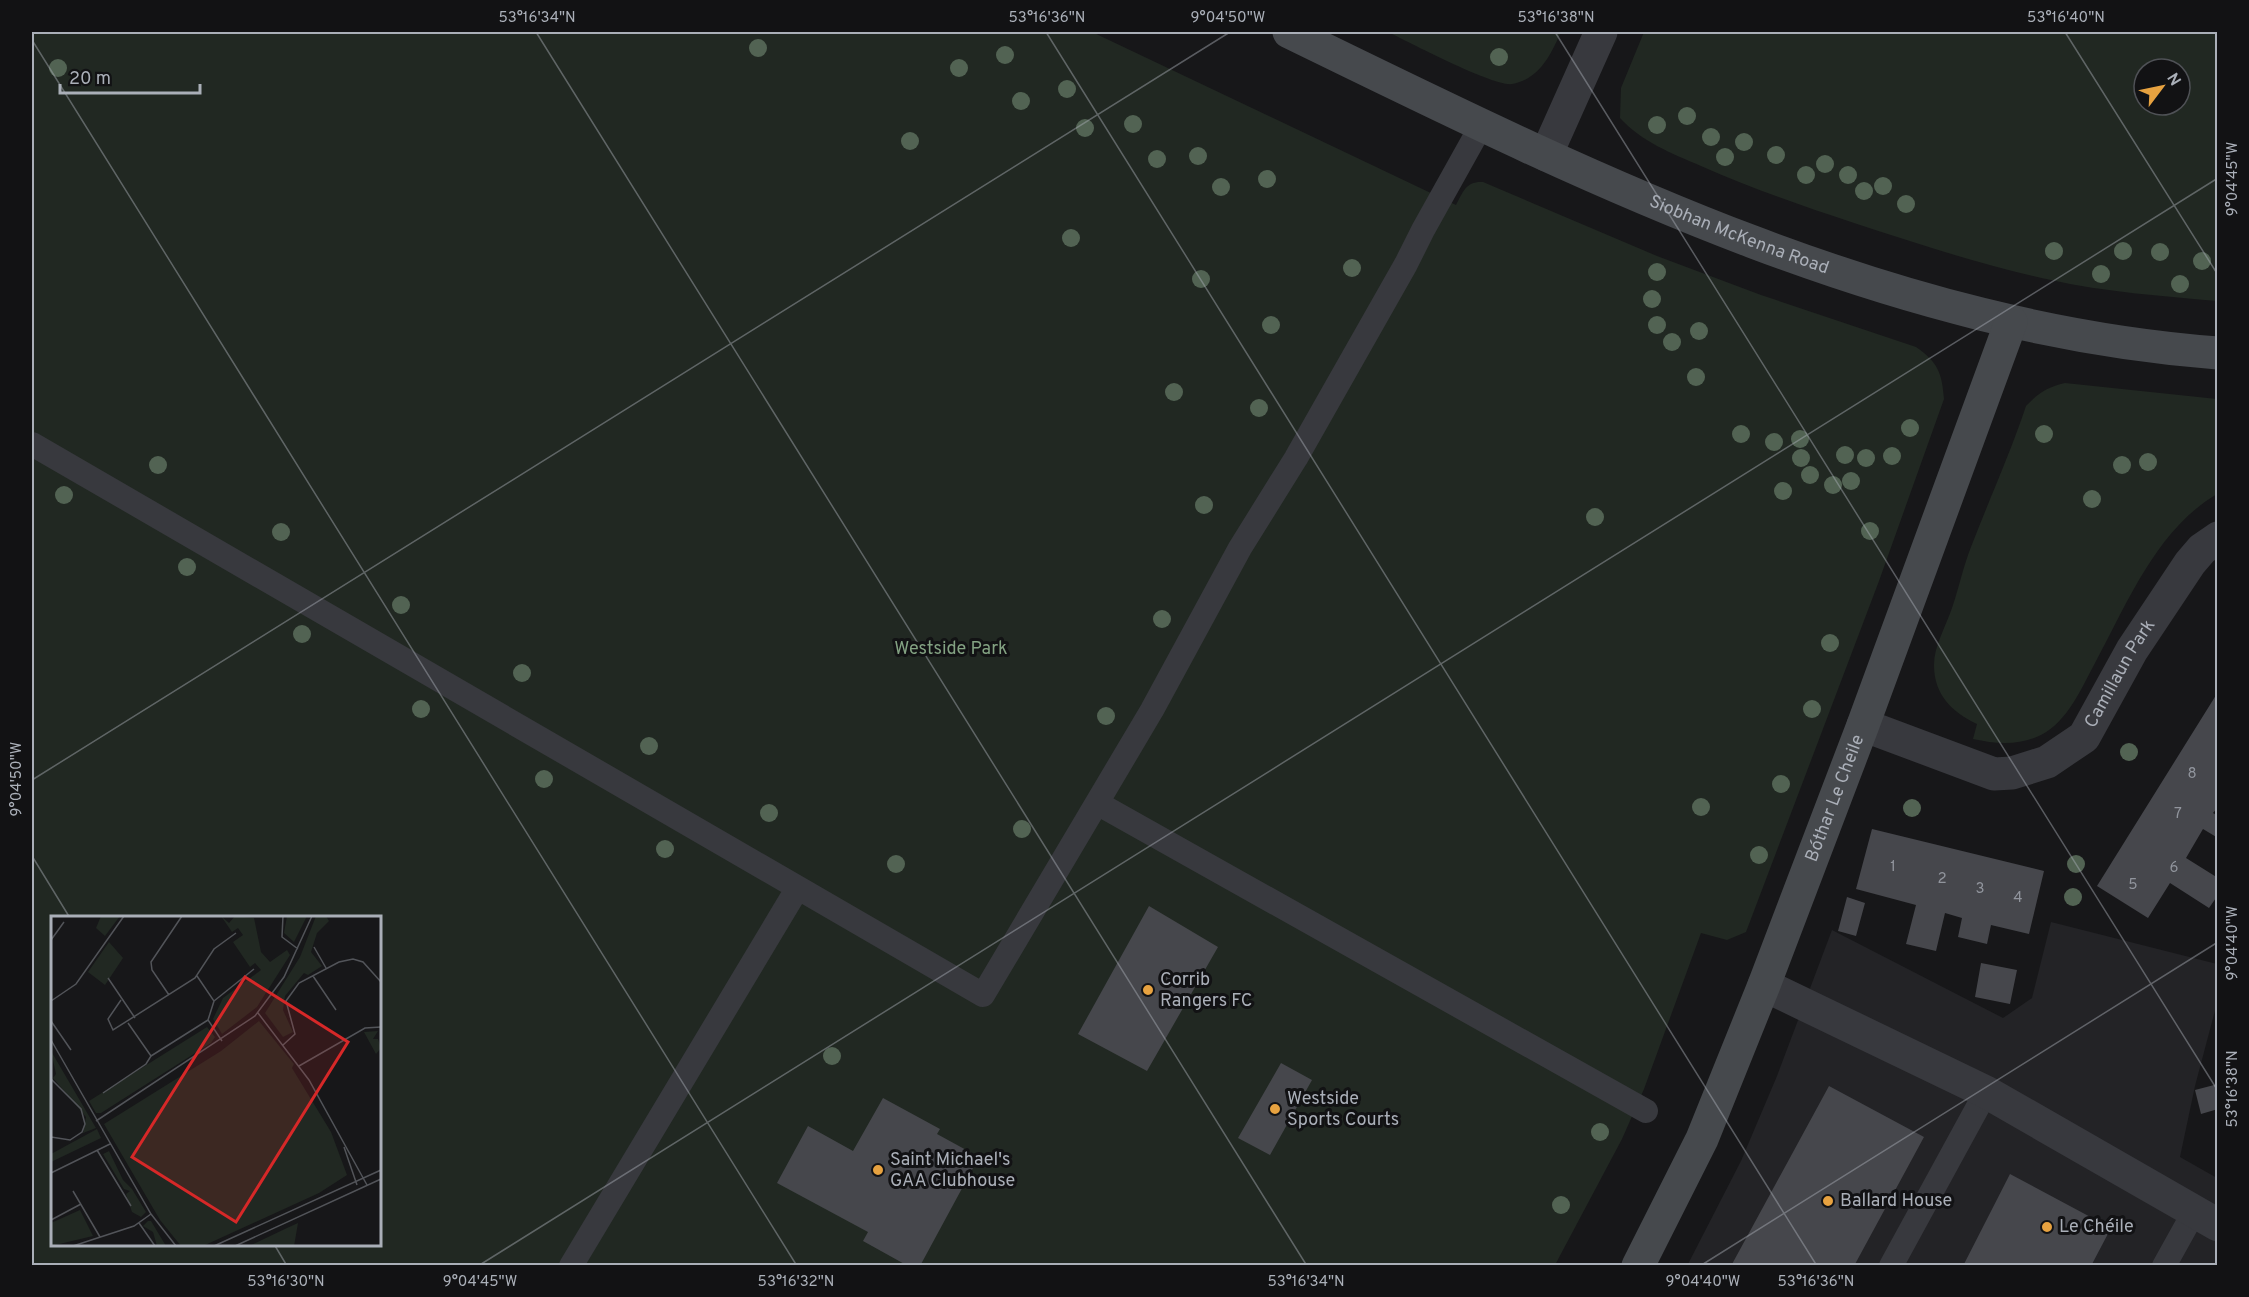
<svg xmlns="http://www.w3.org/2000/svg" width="2249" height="1297" viewBox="0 0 2249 1297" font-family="Overpass,sans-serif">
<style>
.built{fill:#232326}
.green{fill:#212822;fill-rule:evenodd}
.building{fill:#46474c}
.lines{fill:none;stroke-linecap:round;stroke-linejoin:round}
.lane{stroke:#38393e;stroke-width:24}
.street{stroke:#38393e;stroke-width:33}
.secondary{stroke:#46494d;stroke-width:33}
.tree{fill:#526353}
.ticks{fill:none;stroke:#aaafb8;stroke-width:1.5;stroke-opacity:0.45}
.poi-dot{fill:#e7a240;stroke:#121214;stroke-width:2}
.labels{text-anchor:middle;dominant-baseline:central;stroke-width:6;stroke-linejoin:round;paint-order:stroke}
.number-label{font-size:15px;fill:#91959d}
.street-label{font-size:18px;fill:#aaafb8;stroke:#121214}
.park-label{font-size:18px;fill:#83a282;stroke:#121214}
.poi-label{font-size:18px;fill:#aaafb8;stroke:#121214;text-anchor:start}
.inset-road{fill:none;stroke:#525459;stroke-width:1.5}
.view{fill:#d62828;fill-opacity:0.15;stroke:#d62828;stroke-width:3}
.inset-edge{fill:none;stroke:#aaafb8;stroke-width:3}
.neatline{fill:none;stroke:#aaafb8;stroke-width:2}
.ticks-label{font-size:15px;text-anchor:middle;fill:#aaafb8}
</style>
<rect width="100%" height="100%" fill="#171719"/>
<!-- built -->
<path class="built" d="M 2051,922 L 2217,964 L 2217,1003 L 2195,1086 L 2180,1157 L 2217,1178 L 2217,1265 L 1687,1266 L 1741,1161 L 1777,1076 L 1832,930 L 2003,1018 L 2032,998 Z"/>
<!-- green -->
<path class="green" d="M 32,32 L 1092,32 L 1456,205 C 1463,192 1466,181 1483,182 L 1657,256 L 1761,295 L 1916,347 C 1938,362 1942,373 1944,399 L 1879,581 L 1746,932 L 1727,940 L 1701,933 L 1644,1089 L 1622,1139 L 1555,1265 L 32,1265 ZM 52,918 L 380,918 L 380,1244 L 52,1244 Z
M 1388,32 L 1561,32 C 1551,54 1540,79 1512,84 C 1494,87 1409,42 1388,32 Z
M 1644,32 L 2217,32 L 2217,301 C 2162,296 2105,292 2051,280 C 1984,266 1919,244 1854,223 C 1802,206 1751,188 1701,166 C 1671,153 1642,142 1620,118 L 1621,88 ZM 2144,69 L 2180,69 L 2180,105 L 2144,105 Z
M 2065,383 L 2217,399 L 2217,494 C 2156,530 2127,604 2095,663 C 2081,689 2068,721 2041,735 C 2019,746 1996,744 1973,739 L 1977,724 C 1952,712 1934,695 1934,665 C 1934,646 1946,626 1952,608 C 1959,588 1963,567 1971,547 C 1989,500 2010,454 2026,406 C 2038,393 2048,387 2065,383 Z"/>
<!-- building -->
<path class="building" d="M 2218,692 L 2218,807 L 2213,813 L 2218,816 L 2218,838 L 2203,829 L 2186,858 L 2218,878 L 2218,895 L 2209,908 L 2170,883 L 2148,918 L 2097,886 Z
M 1872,829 L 2044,871 L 2029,934 L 1991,925 L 1987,944 L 1958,937 L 1962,918 L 1945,913 L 1936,951 L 1906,944 L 1916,905 L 1856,889 Z
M 1847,897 L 1865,903 L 1856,936 L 1838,931 Z
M 1149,906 L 1218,947 L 1147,1071 L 1078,1034 Z
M 1981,963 L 2017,970 L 2010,1004 L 1975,997 Z
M 1281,1063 L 1312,1080 L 1270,1155 L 1238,1138 Z
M 2218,1084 L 2218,1109 L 2201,1114 L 2195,1090 Z
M 1829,1086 L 1924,1137 L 1854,1266 L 1731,1266 Z
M 883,1098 L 940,1129 L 937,1134 L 979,1157 L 920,1266 L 908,1266 L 863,1241 L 868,1232 L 777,1183 L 808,1126 L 853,1151 Z
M 2010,1174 L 2111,1228 L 2091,1266 L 1963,1266 Z"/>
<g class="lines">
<!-- lane -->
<path class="lane" d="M 32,444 L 983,995 L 1152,710 L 1240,548 L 1296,458 L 1406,264 L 1423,230 L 1481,126
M 1097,803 L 1646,1111
M 571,1266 L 797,889
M 1891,1266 L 1986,1092
M 2164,1266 L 2194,1212"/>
<!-- street -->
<g class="street">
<path d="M 1546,155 L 1601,32"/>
<path id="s1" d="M 1863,725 L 1994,774 L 2012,773 L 2047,762 L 2084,737 L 2132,650 L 2190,563 L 2202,549 L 2218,538"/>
<path d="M 1764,985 L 1986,1092 L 2218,1225"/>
</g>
<!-- secondary -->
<g class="secondary">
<path id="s2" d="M 1289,32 C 1582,175 1887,328 2218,353"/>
<path id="s3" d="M 1638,1266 L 1702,1139 L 1764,985 L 1863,725 L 2011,322"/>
</g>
</g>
<!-- trees -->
<g class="tree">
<circle cx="758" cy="48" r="9"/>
<circle cx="1005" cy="55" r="9"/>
<circle cx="1499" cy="57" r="9"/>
<circle cx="58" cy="68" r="9"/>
<circle cx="959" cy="68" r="9"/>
<circle cx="1067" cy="89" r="9"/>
<circle cx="1021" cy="101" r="9"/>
<circle cx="1687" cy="116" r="9"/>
<circle cx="1133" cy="124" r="9"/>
<circle cx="1657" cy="125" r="9"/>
<circle cx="1085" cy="128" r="9"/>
<circle cx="1711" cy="137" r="9"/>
<circle cx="910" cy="141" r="9"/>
<circle cx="1744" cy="142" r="9"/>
<circle cx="1776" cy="155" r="9"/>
<circle cx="1198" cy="156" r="9"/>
<circle cx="1725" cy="157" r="9"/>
<circle cx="1157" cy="159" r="9"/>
<circle cx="1825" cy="164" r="9"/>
<circle cx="1806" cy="175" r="9"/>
<circle cx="1848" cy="175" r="9"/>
<circle cx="1267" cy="179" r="9"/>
<circle cx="1883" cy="186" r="9"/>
<circle cx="1221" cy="187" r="9"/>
<circle cx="1864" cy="191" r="9"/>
<circle cx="1906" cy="204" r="9"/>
<circle cx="1071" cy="238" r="9"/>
<circle cx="2054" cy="251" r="9"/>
<circle cx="2123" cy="251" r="9"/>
<circle cx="2160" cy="252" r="9"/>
<circle cx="2202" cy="261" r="9"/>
<circle cx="1352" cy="268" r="9"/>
<circle cx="1657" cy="272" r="9"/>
<circle cx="2101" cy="274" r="9"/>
<circle cx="1201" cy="279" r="9"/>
<circle cx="2180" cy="284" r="9"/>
<circle cx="1652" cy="299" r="9"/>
<circle cx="1271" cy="325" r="9"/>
<circle cx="1657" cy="325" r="9"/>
<circle cx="1699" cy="331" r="9"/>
<circle cx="1672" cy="342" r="9"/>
<circle cx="1696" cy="377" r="9"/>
<circle cx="1174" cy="392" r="9"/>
<circle cx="1259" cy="408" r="9"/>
<circle cx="1910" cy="428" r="9"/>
<circle cx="1741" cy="434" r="9"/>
<circle cx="2044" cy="434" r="9"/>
<circle cx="1800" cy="439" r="9"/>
<circle cx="1774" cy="442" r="9"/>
<circle cx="1845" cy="455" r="9"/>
<circle cx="1892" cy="456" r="9"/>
<circle cx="1801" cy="458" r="9"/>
<circle cx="1866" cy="458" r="9"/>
<circle cx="2148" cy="462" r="9"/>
<circle cx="158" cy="465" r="9"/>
<circle cx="2122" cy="465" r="9"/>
<circle cx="1810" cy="475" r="9"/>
<circle cx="1851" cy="481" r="9"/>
<circle cx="1833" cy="485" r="9"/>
<circle cx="1783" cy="491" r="9"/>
<circle cx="64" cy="495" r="9"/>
<circle cx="2092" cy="499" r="9"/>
<circle cx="1204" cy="505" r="9"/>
<circle cx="1595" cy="517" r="9"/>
<circle cx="1870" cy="531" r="9"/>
<circle cx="281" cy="532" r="9"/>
<circle cx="187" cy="567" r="9"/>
<circle cx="401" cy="605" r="9"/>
<circle cx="1162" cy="619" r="9"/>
<circle cx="302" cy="634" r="9"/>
<circle cx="1830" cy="643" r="9"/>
<circle cx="522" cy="673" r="9"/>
<circle cx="421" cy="709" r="9"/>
<circle cx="1812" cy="709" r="9"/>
<circle cx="1106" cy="716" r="9"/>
<circle cx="649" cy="746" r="9"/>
<circle cx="2129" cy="752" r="9"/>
<circle cx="544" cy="779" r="9"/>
<circle cx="1781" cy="784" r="9"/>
<circle cx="1701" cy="807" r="9"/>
<circle cx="1912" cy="808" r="9"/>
<circle cx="769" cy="813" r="9"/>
<circle cx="1022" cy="829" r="9"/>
<circle cx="665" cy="849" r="9"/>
<circle cx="1759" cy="855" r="9"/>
<circle cx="896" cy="864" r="9"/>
<circle cx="2076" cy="864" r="9"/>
<circle cx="2073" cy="897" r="9"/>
<circle cx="832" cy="1056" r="9"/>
<circle cx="1600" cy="1132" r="9"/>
<circle cx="1561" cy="1205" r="9"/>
</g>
<!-- ticks -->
<path class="ticks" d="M 536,32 L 1307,1266M 1046,32 L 1817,1266M 1555,32 L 2218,1091M 2065,32 L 2218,275M 32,40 L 797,1266M 32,780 L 1230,32M 32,856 L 70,918M 274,1244 L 287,1266M 478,1266 L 2218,178M 1700,1266 L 2218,942"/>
<!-- markers -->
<g class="poi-dot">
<circle cx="1148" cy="990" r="6"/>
<circle cx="1275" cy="1109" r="6"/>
<circle cx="878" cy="1170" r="6"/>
<circle cx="1828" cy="1201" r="6"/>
<circle cx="2047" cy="1227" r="6"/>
</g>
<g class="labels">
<!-- number labels -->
<g class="number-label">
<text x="2192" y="774">8</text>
<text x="2178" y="814">7</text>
<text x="1893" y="867">1</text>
<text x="2174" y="868">6</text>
<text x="1942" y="879">2</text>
<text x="2133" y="885">5</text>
<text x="1980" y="889">3</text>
<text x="2018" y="898">4</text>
</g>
<!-- street labels -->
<g class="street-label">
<text stroke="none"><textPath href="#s2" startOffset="494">Siobhan McKenna Road</textPath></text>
<text stroke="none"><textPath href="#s1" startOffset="312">Camillaun Park</textPath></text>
<text stroke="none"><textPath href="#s3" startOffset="508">Bóthar Le Cheile</textPath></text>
</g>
<!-- park labels -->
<g class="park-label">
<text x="951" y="649">Westside Park</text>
</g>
<!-- poi labels -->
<g class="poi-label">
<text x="1160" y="980">Corrib<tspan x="1160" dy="21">Rangers FC</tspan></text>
<text x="1287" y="1099">Westside<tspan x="1287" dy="21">Sports Courts</tspan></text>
<text x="890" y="1160">Saint Michael's<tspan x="890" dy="21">GAA Clubhouse</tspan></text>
<text x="1840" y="1201">Ballard House</text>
<text x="2059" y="1227">Le Chéile</text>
</g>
</g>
<!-- overview -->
<g transform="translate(51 916)">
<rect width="330" height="330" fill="#171719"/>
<path d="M 50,0 L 69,0 L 54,20 L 45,12 ZM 170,0 L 178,7 L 184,0 L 203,2 L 210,36 L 219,46 L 236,34 L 239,39 L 206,91 L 171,118 L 162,103 L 172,82 L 210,54 L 204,47 L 199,51 L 182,26 L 192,19 L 187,12 L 181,16 ZM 236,0 L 256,0 L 243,26 L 233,17 ZM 265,0 L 275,0 L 278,5 L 266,17 L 260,36 L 271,50 L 257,59 L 253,57 L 234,80 L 232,94 L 242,116 L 232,121 L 214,97 L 249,41 ZM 58,26 L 72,42 L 54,69 L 37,56 ZM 208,105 L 243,148 L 241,152 L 280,216 L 296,259 L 268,277 L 152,330 L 130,330 L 109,304 L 53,208 L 170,135 ZM 156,111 L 164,121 L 160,127 L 50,197 L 45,197 L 38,185 ZM 327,115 L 322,123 L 327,123 L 330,132 L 325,138 L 313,116 ZM 0,135 L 45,212 L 32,217 L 35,201 L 2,162 L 5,158 ZM 46,213 L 50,222 L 0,246 L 0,238 ZM 58,235 L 72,264 L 81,273 L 95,296 L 90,301 L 81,296 L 75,278 L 79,275 L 73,273 L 52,238 ZM 29,294 L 42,320 L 0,330 L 0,307 ZM 97,305 L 100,305 L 115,330 L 106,330 L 102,316 L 92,310 ZM 247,307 L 243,330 L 198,330 L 236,312 Z" fill="#212822"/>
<path class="inset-road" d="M 232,0 L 231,21 L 247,33M 281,0 L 305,0M 0,24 L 13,6M 263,31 L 275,52M 146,60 L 163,85 L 157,104 L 171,125M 262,60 L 285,94M 57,62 L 84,102M 118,79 L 101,54 L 100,46 L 131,0M 70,84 L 57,103 L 62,114 L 144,62 L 163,33 L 185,17M 0,85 L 25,68 L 73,0M 163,85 L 203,53M 207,97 L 258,164 L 316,269M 0,105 L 20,134M 77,107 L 100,140M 0,124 L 100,298 L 125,330M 232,129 L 244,118 L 235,85 L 248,67 L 288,46 L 302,43 L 312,46 L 330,66M 100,140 L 157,104M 248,150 L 314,112 L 330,111M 0,163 L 30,193 L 34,208 L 31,216 L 19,224 L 0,221M 52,177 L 95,148 L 100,140M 45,205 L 204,100 L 233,61 L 261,0M 293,231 L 306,269M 46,234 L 80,290M 0,257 L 59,228M 22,275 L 49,321M 0,304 L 30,288M 88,307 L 104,330M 22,330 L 83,310 L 100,298M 163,330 L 330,254M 184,330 L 330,263"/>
<path class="view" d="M 194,61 L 297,126 L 185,306 L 81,241 Z"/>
<rect width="330" height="330" class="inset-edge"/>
</g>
<!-- border -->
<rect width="2249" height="1297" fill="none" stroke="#121214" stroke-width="66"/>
<!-- north arrow -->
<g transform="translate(2162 87) rotate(58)"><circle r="28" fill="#121214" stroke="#4f5156" stroke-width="1.5"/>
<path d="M0-4.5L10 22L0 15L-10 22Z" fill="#e7a240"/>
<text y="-9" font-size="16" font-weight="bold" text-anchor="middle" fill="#aaafb8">N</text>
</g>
<!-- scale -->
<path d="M60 84v9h140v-9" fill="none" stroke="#aaafb8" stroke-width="3"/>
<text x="69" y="84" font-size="18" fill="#aaafb8" stroke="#121214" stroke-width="4.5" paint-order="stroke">20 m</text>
<rect x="33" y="33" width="2183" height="1231" class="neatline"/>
<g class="ticks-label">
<text x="537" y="22">53°16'34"N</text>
<text x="1047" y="22">53°16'36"N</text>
<text x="1228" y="22">9°04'50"W</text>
<text x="1556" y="22">53°16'38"N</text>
<text x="2066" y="22">53°16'40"N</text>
<text transform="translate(2232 179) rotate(-90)" y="5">9°04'45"W</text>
<text transform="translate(16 779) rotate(-90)" y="5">9°04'50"W</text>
<text transform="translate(2232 943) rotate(-90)" y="5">9°04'40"W</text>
<text transform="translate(2232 1089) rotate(-90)" y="5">53°16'38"N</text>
<text x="286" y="1286">53°16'30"N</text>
<text x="480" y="1286">9°04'45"W</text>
<text x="796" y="1286">53°16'32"N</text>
<text x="1306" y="1286">53°16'34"N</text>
<text x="1703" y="1286">9°04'40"W</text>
<text x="1816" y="1286">53°16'36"N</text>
</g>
</svg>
